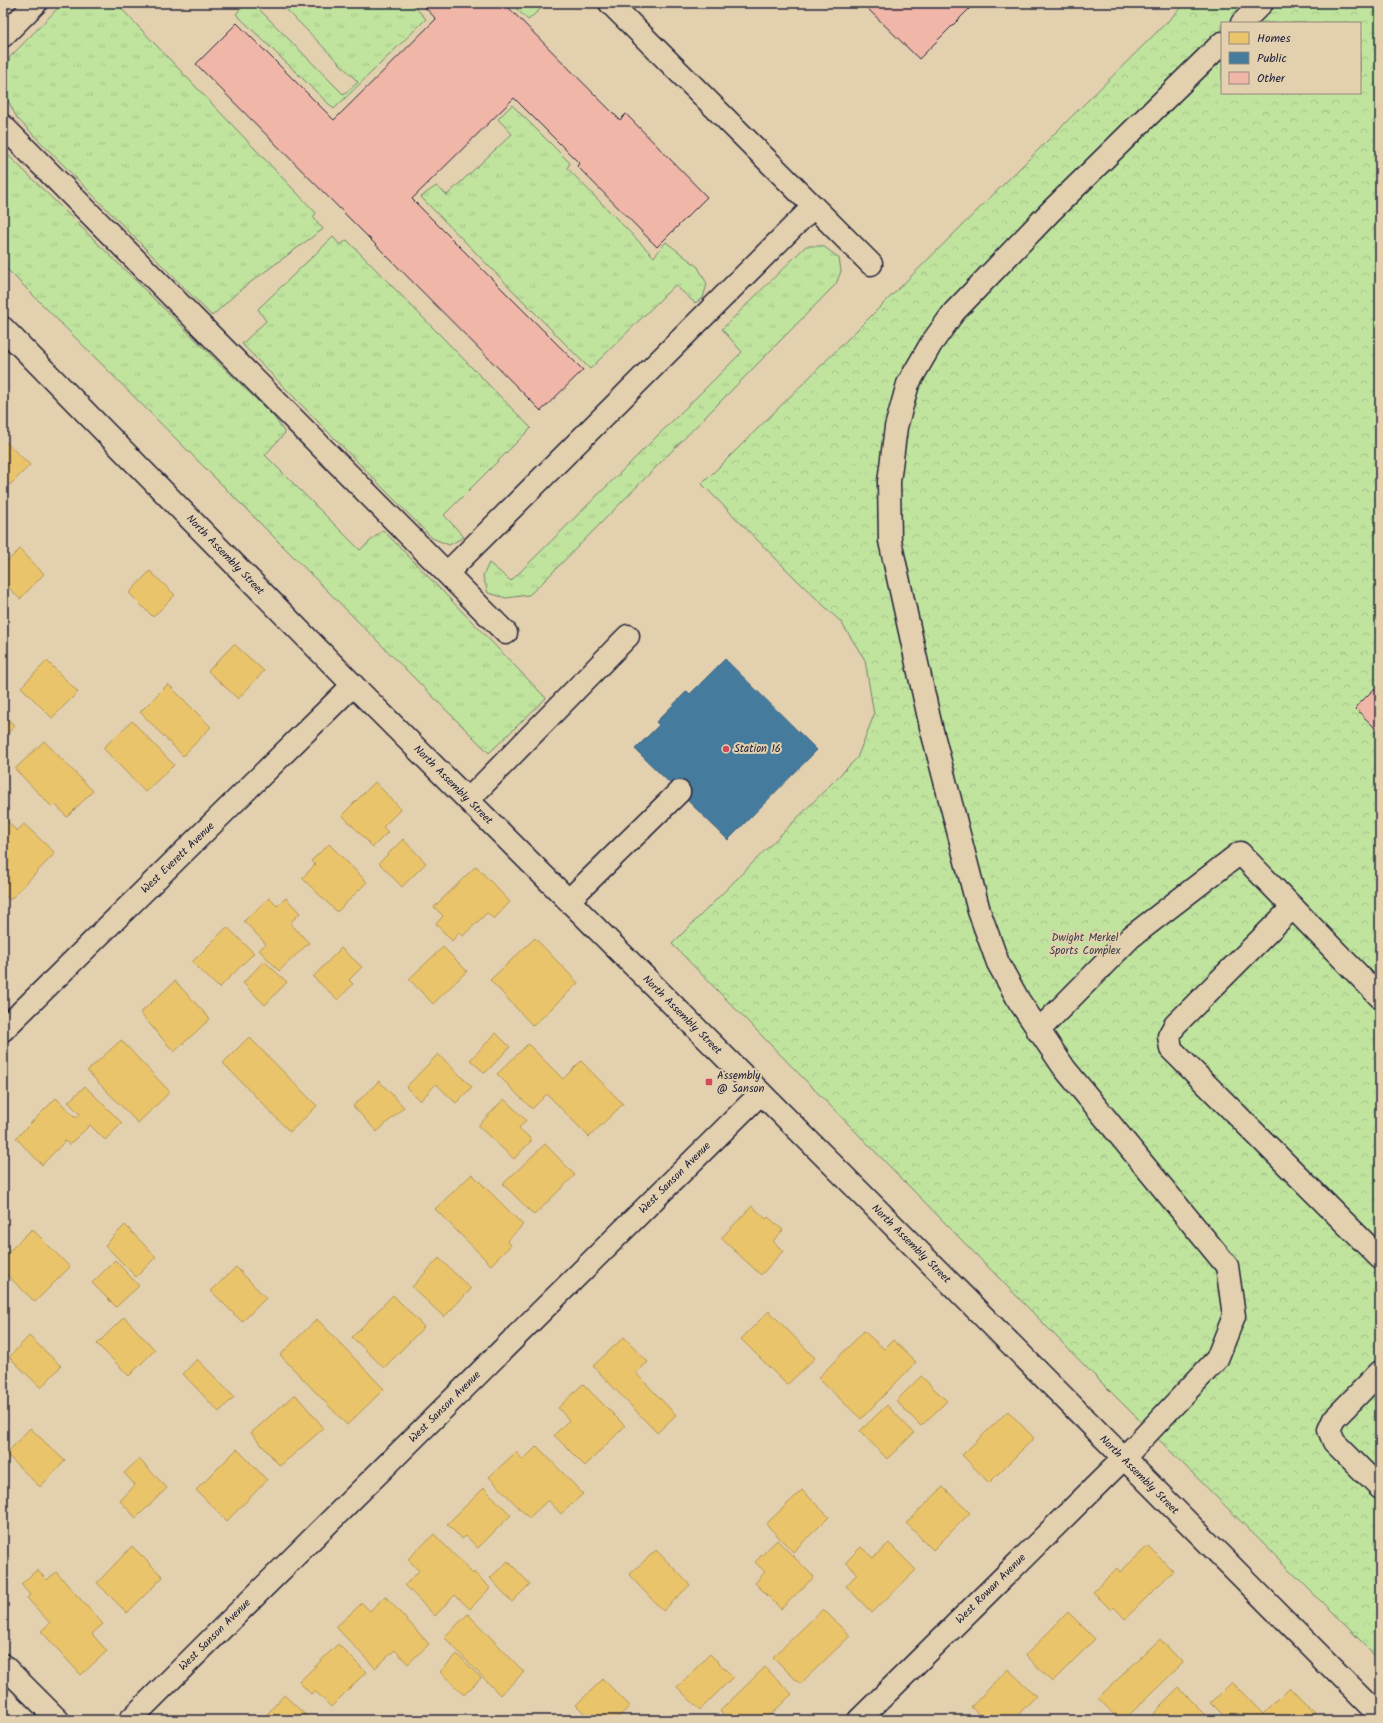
<svg xmlns="http://www.w3.org/2000/svg" width="1383" height="1723" viewBox="0 0 1383 1723" font-family="Kalam,sans-serif">
<style>
.grass{fill:url(#grass-tufts);stroke:#71836c}
.forest{fill:url(#forest-crowns);stroke:#71836c;fill-rule:evenodd}
.homes{fill:#e9c46a;stroke:#ad935c}
.public{fill:#457b9d;stroke:#3a6080}
.building{fill:#f0b6a8;stroke:#22223b}
.lines{fill:none;stroke-linecap:round;stroke-linejoin:round}
.minor-casing{stroke:#22223b;stroke-width:25}
.major-casing{stroke:#22223b;stroke-width:25}
.minor{stroke:#e3d0ae;stroke-width:22}
.major{stroke:#e3d0ae;stroke-width:22}
.poi-dot{fill:#d1495b;stroke:#e3d0ae;stroke-width:1.5}
.labels{text-anchor:middle;dominant-baseline:central;stroke-width:4;stroke-linejoin:round;paint-order:stroke}
.street-label{font-size:11px;fill:#22223b;stroke:#e3d0ae}
.poi-label{font-size:11px;fill:#22223b;stroke:#e3d0ae;text-anchor:start}
.park-label{font-size:11px;fill:#3a3f4a;stroke:#e3d0ae}
</style>
<defs>
<pattern id="grass-tufts" width="24" height="20" patternUnits="userSpaceOnUse"><rect width="24" height="20" fill="#c0e49e"/><path d="M3 7l-1-3M5 7V3M7 7l1-3M15 17l-1-3M17 17v-4M19 17l1-3" fill="none" stroke="#a5c389"/></pattern>
<pattern id="forest-crowns" width="20" height="18" patternUnits="userSpaceOnUse"><rect width="20" height="18" fill="#c0e49e"/><path d="M2 6a3 3 0 1 1 6 0M12 15a3 3 0 1 1 6 0" fill="none" stroke="#a5c389"/></pattern>
</defs>
<rect width="100%" height="100%" fill="#e3d0ae"/>
<filter id="ink" filterUnits="userSpaceOnUse"><feTurbulence type="fractalNoise" baseFrequency=".025" numOctaves="2"/><feDisplacementMap in="SourceGraphic" scale="8" xChannelSelector="R" yChannelSelector="G"/><feConvolveMatrix kernelMatrix="1 2 1 2 8 2 1 2 1" color-interpolation-filters="sRGB"/></filter>
<g filter="url(#ink)">
<!-- grass -->
<path class="grass" d="M 63,3 L 116,3 L 316,213 L 313,217 L 323,229 L 240,290 L 212,316 L 17,118 L 3,91 L 3,81 L 10,57 Z
M 246,3 L 253,3 L 344,95 L 358,82 L 280,3 L 411,3 L 426,19 L 334,109 L 236,14 Z
M 511,3 L 543,3 L 545,5 L 528,20 Z
M 512,105 L 570,163 L 567,168 L 654,257 L 666,242 L 698,267 L 707,284 L 703,298 L 695,303 L 675,285 L 590,369 L 421,197 L 436,186 L 447,195 L 512,134 L 498,119 Z
M 3,150 L 274,417 L 285,433 L 265,455 L 360,550 L 383,530 L 546,698 L 489,753 L 3,265 Z
M 333,237 L 340,245 L 347,240 L 531,428 L 444,515 L 464,537 L 449,545 L 432,538 L 242,344 L 266,321 L 258,309 Z
M 806,246 L 823,246 L 839,258 L 841,271 L 836,284 L 543,582 L 529,595 L 506,598 L 488,593 L 483,576 L 489,563 L 511,581 L 742,352 L 722,329 Z"/>
<!-- forest -->
<path class="forest" d="M 1186,3 L 1380,3 L 1380,1660 L 1091,1372 L 672,944 L 857,758 L 874,715 L 865,660 L 841,622 L 799,582 L 702,484 ZM 1222,23 L 1360,23 L 1360,93 L 1222,93 Z"/>
<!-- homes -->
<path class="homes" d="M 6,442 L 30,465 L 10,485 L 3,478 L 3,445 Z
M 20,549 L 44,574 L 20,599 L 3,582 L 3,565 Z
M 150,571 L 175,595 L 153,617 L 129,593 Z
M 234,644 L 264,671 L 238,699 L 208,671 Z
M 47,661 L 78,692 L 52,718 L 21,687 Z
M 168,684 L 211,727 L 183,756 L 140,712 Z
M 3,715 L 15,726 L 3,738 Z
M 132,721 L 174,765 L 145,792 L 103,748 Z
M 44,741 L 93,791 L 67,817 L 55,804 L 52,807 L 15,769 Z
M 375,782 L 401,809 L 383,827 L 388,832 L 373,847 L 342,815 Z
M 3,817 L 17,831 L 24,824 L 55,853 L 10,900 L 3,893 Z
M 403,839 L 426,863 L 402,887 L 379,863 Z
M 329,844 L 367,882 L 337,912 L 302,878 L 315,865 L 311,861 Z
M 476,866 L 510,902 L 494,919 L 487,913 L 463,936 L 459,933 L 452,941 L 436,924 L 443,916 L 434,907 Z
M 269,898 L 277,906 L 286,898 L 300,913 L 290,923 L 309,943 L 279,971 L 259,950 L 266,944 L 244,921 Z
M 227,927 L 254,953 L 219,988 L 192,962 Z
M 535,938 L 578,983 L 533,1026 L 490,980 Z
M 443,947 L 467,971 L 433,1004 L 409,979 Z
M 341,948 L 362,967 L 349,980 L 353,984 L 338,1000 L 313,977 Z
M 264,961 L 287,982 L 265,1005 L 243,983 Z
M 175,981 L 210,1019 L 174,1052 L 140,1013 Z
M 496,1033 L 510,1047 L 485,1073 L 470,1060 Z
M 249,1037 L 317,1106 L 290,1132 L 223,1063 Z
M 121,1040 L 170,1092 L 138,1123 L 87,1071 Z
M 528,1044 L 563,1079 L 581,1061 L 623,1104 L 589,1137 L 547,1094 L 532,1109 L 497,1074 Z
M 438,1054 L 472,1087 L 456,1103 L 436,1084 L 420,1101 L 406,1087 Z
M 379,1081 L 404,1107 L 377,1132 L 353,1106 Z
M 85,1086 L 122,1123 L 105,1140 L 90,1125 L 69,1145 L 65,1141 L 42,1165 L 16,1138 L 56,1098 L 76,1118 L 80,1114 L 68,1102 Z
M 504,1099 L 526,1120 L 519,1128 L 532,1140 L 514,1159 L 478,1126 Z
M 545,1144 L 575,1175 L 534,1215 L 503,1184 Z
M 472,1174 L 523,1225 L 507,1241 L 511,1245 L 491,1265 L 435,1209 Z
M 752,1206 L 766,1219 L 768,1217 L 783,1230 L 773,1241 L 783,1251 L 761,1275 L 721,1238 Z
M 125,1225 L 156,1257 L 136,1277 L 105,1245 Z
M 32,1229 L 70,1267 L 35,1302 L 3,1271 L 3,1257 Z
M 439,1258 L 471,1289 L 444,1317 L 412,1287 Z
M 115,1260 L 139,1286 L 116,1307 L 92,1283 Z
M 236,1267 L 266,1298 L 242,1322 L 211,1291 Z
M 393,1295 L 424,1327 L 384,1368 L 352,1337 Z
M 769,1311 L 815,1358 L 787,1385 L 741,1339 Z
M 124,1317 L 155,1350 L 129,1376 L 97,1344 Z
M 317,1319 L 384,1389 L 347,1425 L 280,1355 Z
M 864,1331 L 884,1349 L 893,1340 L 916,1362 L 861,1419 L 818,1378 Z
M 29,1336 L 61,1366 L 41,1388 L 9,1357 Z
M 624,1337 L 648,1362 L 636,1373 L 676,1415 L 657,1433 L 593,1366 Z
M 197,1359 L 234,1397 L 219,1412 L 183,1374 Z
M 921,1376 L 947,1401 L 921,1426 L 896,1401 Z
M 583,1384 L 625,1426 L 585,1466 L 554,1435 L 569,1420 L 558,1408 Z
M 295,1394 L 324,1428 L 280,1466 L 251,1433 Z
M 887,1405 L 914,1433 L 887,1459 L 860,1431 Z
M 1008,1411 L 1034,1438 L 989,1483 L 962,1455 Z
M 30,1428 L 65,1461 L 40,1487 L 6,1454 Z
M 537,1446 L 583,1494 L 561,1514 L 548,1500 L 529,1518 L 489,1477 L 516,1452 L 523,1460 Z
M 237,1449 L 267,1480 L 227,1521 L 196,1490 Z
M 139,1459 L 167,1488 L 136,1518 L 120,1501 L 135,1485 L 124,1473 Z
M 943,1487 L 970,1513 L 933,1550 L 906,1523 Z
M 484,1488 L 511,1515 L 478,1548 L 466,1536 L 462,1539 L 447,1524 Z
M 802,1490 L 829,1517 L 793,1552 L 766,1524 Z
M 434,1534 L 473,1574 L 474,1572 L 490,1588 L 470,1609 L 455,1595 L 435,1616 L 405,1585 L 419,1571 L 408,1559 Z
M 777,1540 L 814,1577 L 781,1609 L 755,1583 L 765,1572 L 755,1562 Z
M 889,1543 L 916,1570 L 872,1613 L 846,1586 L 857,1574 L 846,1562 L 861,1547 L 873,1558 Z
M 132,1546 L 163,1577 L 127,1613 L 97,1583 Z
M 1148,1546 L 1173,1571 L 1125,1619 L 1114,1607 L 1111,1610 L 1093,1592 L 1117,1568 L 1120,1572 Z
M 656,1550 L 690,1585 L 663,1611 L 629,1575 Z
M 508,1561 L 530,1584 L 512,1602 L 490,1578 Z
M 37,1570 L 47,1580 L 56,1572 L 103,1624 L 92,1634 L 107,1651 L 81,1675 L 41,1631 L 50,1623 L 27,1598 L 30,1595 L 21,1584 Z
M 385,1596 L 429,1644 L 408,1664 L 395,1650 L 375,1668 L 336,1627 L 362,1603 L 370,1611 Z
M 823,1609 L 850,1636 L 800,1684 L 773,1657 Z
M 1068,1612 L 1095,1639 L 1052,1682 L 1026,1655 Z
M 468,1614 L 524,1672 L 500,1695 L 444,1637 Z
M 1160,1639 L 1183,1663 L 1124,1720 L 1119,1720 L 1098,1698 Z
M 338,1644 L 366,1672 L 331,1707 L 315,1691 L 311,1694 L 299,1682 Z
M 457,1654 L 481,1678 L 464,1695 L 440,1672 Z
M 710,1654 L 733,1677 L 700,1710 L 677,1687 Z
M 765,1667 L 792,1694 L 765,1720 L 728,1720 L 720,1711 Z
M 1008,1669 L 1036,1696 L 1013,1720 L 985,1720 L 971,1707 Z
M 603,1679 L 630,1706 L 615,1720 L 591,1720 L 576,1705 Z
M 1232,1682 L 1263,1714 L 1290,1687 L 1316,1714 L 1310,1720 L 1228,1720 L 1211,1703 Z
M 1179,1688 L 1206,1715 L 1201,1720 L 1147,1720 Z
M 284,1695 L 311,1720 L 262,1720 Z"/>
<!-- public -->
<path class="public" d="M 725,659 L 817,750 L 728,840 L 635,749 L 659,725 L 656,722 L 687,691 L 690,694 Z"/>
<!-- building -->
<path class="building" d="M 421,3 L 504,3 L 620,120 L 626,114 L 707,197 L 657,247 L 577,166 L 579,163 L 514,98 L 412,199 L 583,370 L 541,411 L 196,64 L 237,23 L 334,120 L 436,19 Z
M 862,3 L 975,3 L 919,59 Z
M 1380,683 L 1380,733 L 1355,708 Z"/>
<g class="lines">
<!-- minor casing -->
<g class="minor-casing">
<path id="minor" d="M 610,3 L 871,264
M 1242,23 L 1262,3
M 3,36 L 36,3
M 3,126 L 506,633
M 447,573 L 813,207
M 468,800 L 628,636
M 568,901 L 679,792
M 1293,907 L 1175,1025 L 1169,1036 L 1171,1049 L 1380,1258
M 3,1030 L 353,685
M 1038,1031 L 1131,937 L 1240,853 L 1380,997
M 1380,1372 L 1334,1419 L 1329,1430 L 1334,1442 L 1380,1488
M 3,1665 L 58,1720
M 130,1720 L 761,1093
M 859,1720 L 1123,1459 L 1217,1359 L 1234,1316 L 1227,1266 L 1065,1069 L 1019,1001 L 998,963 L 979,911 L 931,727 L 890,541 L 889,482 L 896,427 L 908,384 L 931,344 L 954,312 L 1051,211 L 1222,43"/>
</g>
<!-- major casing -->
<g class="major-casing">
<path id="major" d="M 3,328 L 353,685 L 847,1179 L 1380,1716"/>
</g>
<!-- minor -->
<use href="#minor" class="minor"/>
<!-- major -->
<use href="#major" class="major"/>
</g>
</g>
<!-- markers -->
<g class="poi-dot">
<circle cx="726" cy="749" r="4"/>
<rect x="705" y="1078" width="8" height="8" rx="2"/>
</g>
<g class="labels">
<!-- street labels -->
<g class="street-label">
<text transform="translate(225 555) rotate(46)">North Assembly Street</text>
<text transform="translate(453 785) rotate(45)">North Assembly Street</text>
<text transform="translate(178 858) rotate(-44)">West Everett Avenue</text>
<text transform="translate(682 1015) rotate(45)">North Assembly Street</text>
<text transform="translate(675 1178) rotate(-45)">West Sanson Avenue</text>
<text transform="translate(911 1244) rotate(45)">North Assembly Street</text>
<text transform="translate(445 1407) rotate(-45)">West Sanson Avenue</text>
<text transform="translate(1139 1475) rotate(45)">North Assembly Street</text>
<text transform="translate(991 1589) rotate(-45)">West Rowan Avenue</text>
<text transform="translate(215 1635) rotate(-45)">West Sanson Avenue</text>
</g>
<!-- poi labels -->
<g class="poi-label">
<text x="734" y="749">Station 16</text>
<text x="717" y="1076">Assembly<tspan x="717" dy="13">@ Sanson</tspan></text>
</g>
<!-- park labels -->
<g class="park-label">
<text x="1085" y="938">Dwight Merkel<tspan x="1085" dy="13">Sports Complex</tspan></text>
</g>
</g>
<!-- margin -->
<rect width="1383" height="1723" fill="none" stroke="#e3d0ae" stroke-width="16"/>
<rect x="8" y="8" width="1367" height="1707" fill="none" stroke="#22223b" stroke-width="1.5" filter="url(#ink)"/>
<!-- legend -->
<rect x="1221" y="22" width="140" height="72" fill="#e3d0ae" stroke="#968a80"/>
<rect x="1229" y="32" width="20" height="12" fill="#e9c46a" stroke="#968a80"/>
<text x="1257" y="42" font-size="12" fill="#22223b">Homes</text>
<rect x="1229" y="52" width="20" height="12" fill="#457b9d" stroke="#968a80"/>
<text x="1257" y="62" font-size="12" fill="#22223b">Public</text>
<rect x="1229" y="72" width="20" height="12" fill="#f0b6a8" stroke="#968a80"/>
<text x="1257" y="82" font-size="12" fill="#22223b">Other</text>
</svg>
